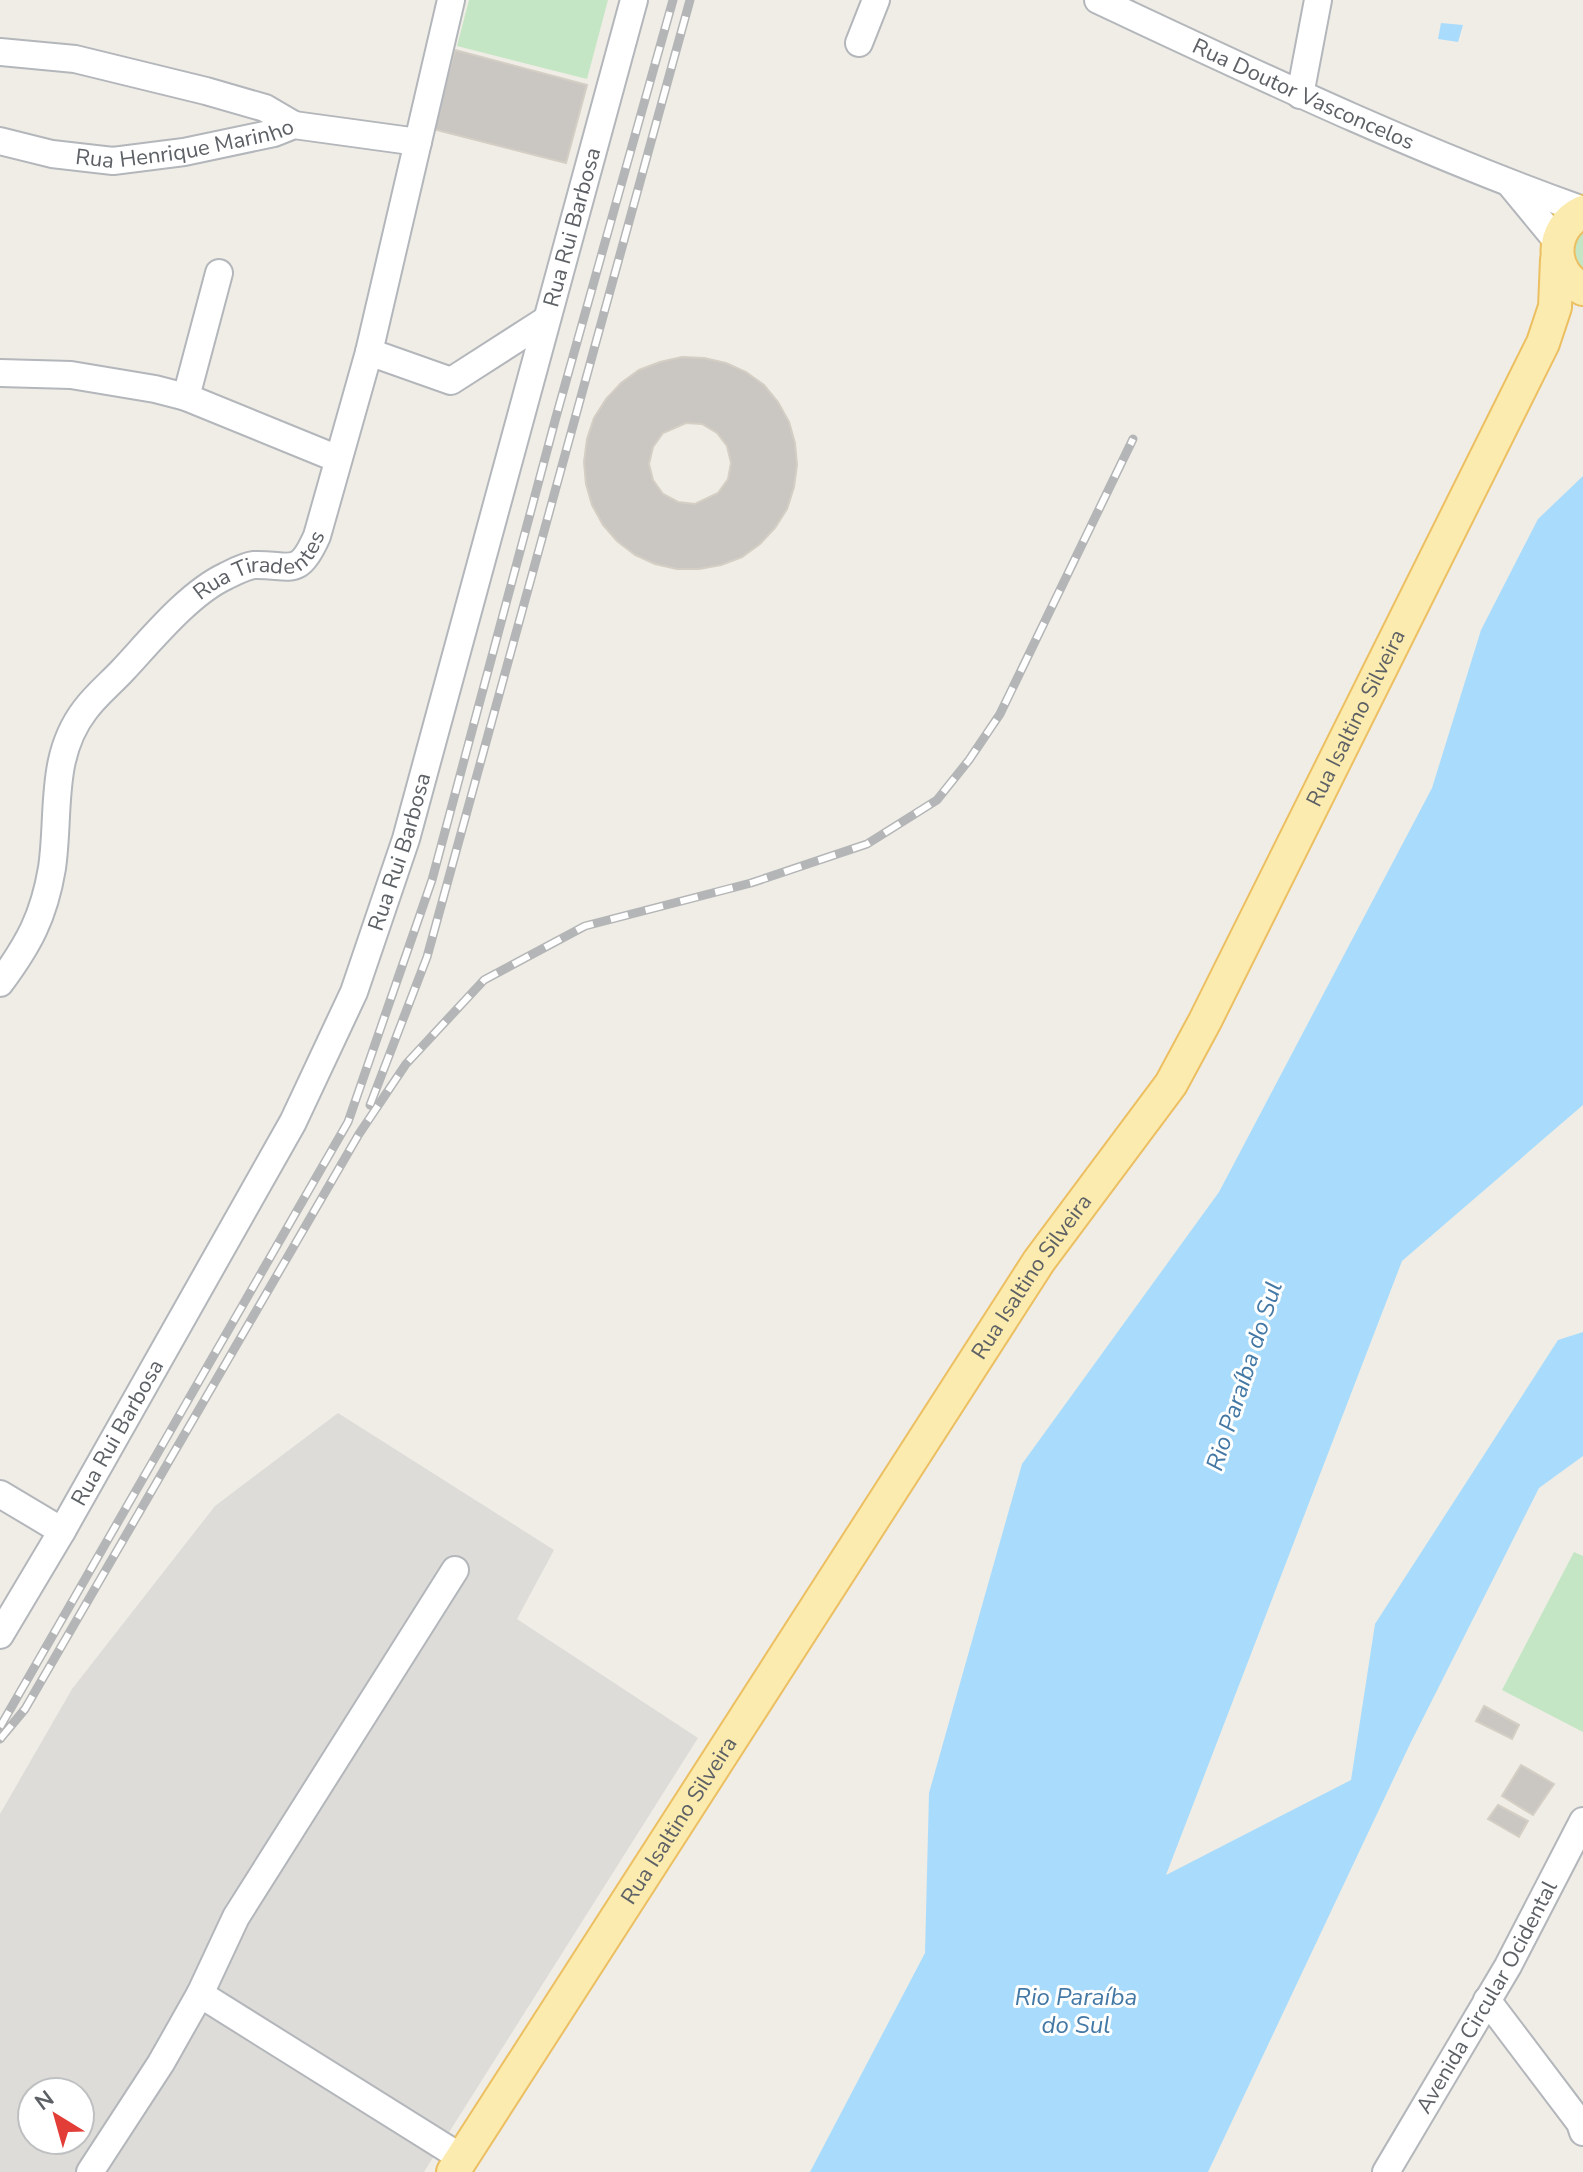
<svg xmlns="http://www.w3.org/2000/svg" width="1583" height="2172" viewBox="0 0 1583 2172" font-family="'Nunito Sans',sans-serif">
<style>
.industrial{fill:#dedcd8;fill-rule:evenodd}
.green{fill:#c5e6c4}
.water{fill:#a9dcfc}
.building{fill:#cac7c3;stroke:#d4cec4;stroke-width:2;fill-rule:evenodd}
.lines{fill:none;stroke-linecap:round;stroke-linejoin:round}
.minor-casing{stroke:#b3b6ba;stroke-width:30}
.major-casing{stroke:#ecbf62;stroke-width:36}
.minor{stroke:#fff;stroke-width:26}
.major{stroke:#fcebae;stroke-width:32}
.rail-casing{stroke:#b4b5b6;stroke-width:9}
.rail{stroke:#fff;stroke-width:6;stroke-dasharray:18;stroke-linecap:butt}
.labels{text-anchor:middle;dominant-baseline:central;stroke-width:6;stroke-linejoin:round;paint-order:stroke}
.street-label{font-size:22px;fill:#5d6166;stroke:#fff}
.water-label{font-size:24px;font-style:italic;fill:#4378a5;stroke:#fff}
</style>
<rect width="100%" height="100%" fill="#efede6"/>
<!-- industrial -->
<path class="industrial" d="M 338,1413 L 554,1550 L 517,1619 L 698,1738 L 424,2172 L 0,2172 L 0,1814 L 72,1689 L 215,1506 ZM 32,2092 L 80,2092 L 80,2140 L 32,2140 Z"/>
<!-- green -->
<path class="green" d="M 469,0 L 608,0 L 587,79 L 457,46 Z
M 1583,221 L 1583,282 L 1564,243 Z
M 1574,1552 L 1583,1556 L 1583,1732 L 1502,1690 Z"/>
<!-- water -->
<path class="water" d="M 1441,23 L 1463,25 L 1458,42 L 1438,39 Z
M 1583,476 L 1583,1105 L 1402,1261 L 1166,1875 L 1351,1780 L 1375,1624 L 1558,1340 L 1583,1332 L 1583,1456 L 1539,1488 L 1410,1744 L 1208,2172 L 810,2172 L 925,1953 L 929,1793 L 1022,1464 L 1219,1192 L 1432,788 L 1481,630 L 1538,519 Z"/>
<!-- building -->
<path class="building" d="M 455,50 L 587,85 L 566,163 L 433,129 Z
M 682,357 L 704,358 L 726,363 L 746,372 L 764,385 L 778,402 L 789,422 L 795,443 L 797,465 L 794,487 L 787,509 L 775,528 L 760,544 L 742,557 L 721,565 L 699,569 L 677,569 L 655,564 L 635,555 L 617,541 L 603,525 L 592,505 L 586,484 L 584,462 L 587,439 L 594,418 L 606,399 L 621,383 L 639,370 L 660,362 ZM 686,423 L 702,424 L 717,433 L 727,446 L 731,463 L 728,479 L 718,493 L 695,504 L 678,502 L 663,494 L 653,480 L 649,464 L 653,447 L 663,433 Z
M 1484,1706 L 1519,1725 L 1512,1739 L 1476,1721 Z
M 1521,1765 L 1554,1784 L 1533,1815 L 1502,1796 Z
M 1498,1805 L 1528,1821 L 1519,1837 L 1488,1819 Z"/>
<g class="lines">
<!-- minor casing -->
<g class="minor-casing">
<g id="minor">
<path id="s1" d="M 1098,0 C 1258,75 1417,151 1583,210"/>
<path d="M 859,43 L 876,0"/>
<path d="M 0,52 L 75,59 L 206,91 L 265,108 L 294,125"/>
<path d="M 1300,95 L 1318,0"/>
<path id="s2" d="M 0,141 L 52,154 L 113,161 L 184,152 L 274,133 L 294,125 L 418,142"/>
<path d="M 1510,184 L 1557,241"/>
<path d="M 369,352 L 451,381 L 546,320"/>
<path d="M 0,373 L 71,375 L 155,389 L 186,397 L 338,459"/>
<path d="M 186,397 L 219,273"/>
<path id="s3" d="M 0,983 C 29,944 44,916 52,868 C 60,813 49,757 85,710 C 96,695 111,683 123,670 C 151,640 189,593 226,576 C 234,572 245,566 254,565 C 291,564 298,579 317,536 L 369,352 L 451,0"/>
<path d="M 0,1494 L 62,1531"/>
<path d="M 455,1570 L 236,1917 L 200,1994 L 462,2158"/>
<path id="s4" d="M 0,1635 L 62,1531 L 293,1122 L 354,992 L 406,839 L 634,0"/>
<path d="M 1487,2000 L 1580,2123 L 1583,2132"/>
<path d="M 90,2172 L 161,2063 L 200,1994"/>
<path id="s5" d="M 1386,2172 L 1508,1966 L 1583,1821"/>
</g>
</g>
<!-- major casing -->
<g class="major-casing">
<g id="major">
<path d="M 1583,212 C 1549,228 1549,273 1583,289"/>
<path id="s6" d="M 453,2172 L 1039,1261 L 1171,1084 L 1205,1021 L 1543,343 L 1555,307 L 1557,260"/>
</g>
</g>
<!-- minor -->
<use href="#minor" class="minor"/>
<!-- major -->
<use href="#major" class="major"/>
<!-- rail casing -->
<g class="rail-casing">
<path id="rail" d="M 370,1105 L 427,957 L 690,0
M 0,1727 L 348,1122 L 432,880 L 556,417 L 673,0
M 0,1739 L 25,1709 L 359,1134 L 406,1064 L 484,980 L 585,926 L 751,883 L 867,844 L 937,800 L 969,760 L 1000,714 L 1133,439"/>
</g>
<!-- rail -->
<use href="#rail" class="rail"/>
</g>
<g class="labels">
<!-- street labels -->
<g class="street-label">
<text stroke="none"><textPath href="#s1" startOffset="226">Rua Doutor Vasconcelos</textPath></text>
<text stroke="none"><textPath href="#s2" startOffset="188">Rua Henrique Marinho</textPath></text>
<text stroke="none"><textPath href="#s4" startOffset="1530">Rua Rui Barbosa</textPath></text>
<text stroke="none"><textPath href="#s3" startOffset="526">Rua Tiradentes</textPath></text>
<text stroke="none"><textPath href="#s6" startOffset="1714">Rua Isaltino Silveira</textPath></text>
<text stroke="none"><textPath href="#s4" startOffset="882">Rua Rui Barbosa</textPath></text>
<text stroke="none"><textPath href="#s6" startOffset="1066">Rua Isaltino Silveira</textPath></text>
<text stroke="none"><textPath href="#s4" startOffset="234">Rua Rui Barbosa</textPath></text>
<text stroke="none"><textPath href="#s6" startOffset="418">Rua Isaltino Silveira</textPath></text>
<text stroke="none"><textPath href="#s5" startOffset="202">Avenida Circular Ocidental</textPath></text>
</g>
<!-- water labels -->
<g class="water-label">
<text transform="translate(1244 1376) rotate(-72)">Rio Paraíba do Sul</text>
<text x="1076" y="1997">Rio Paraíba<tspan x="1076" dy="28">do Sul</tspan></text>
</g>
</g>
<!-- north arrow -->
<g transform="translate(56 2116) rotate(323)"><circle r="38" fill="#ffffff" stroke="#bec0c2" stroke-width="2"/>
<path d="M0-6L14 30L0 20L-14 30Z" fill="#e33d38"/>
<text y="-12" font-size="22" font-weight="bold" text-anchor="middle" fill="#5d6166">N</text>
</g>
</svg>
